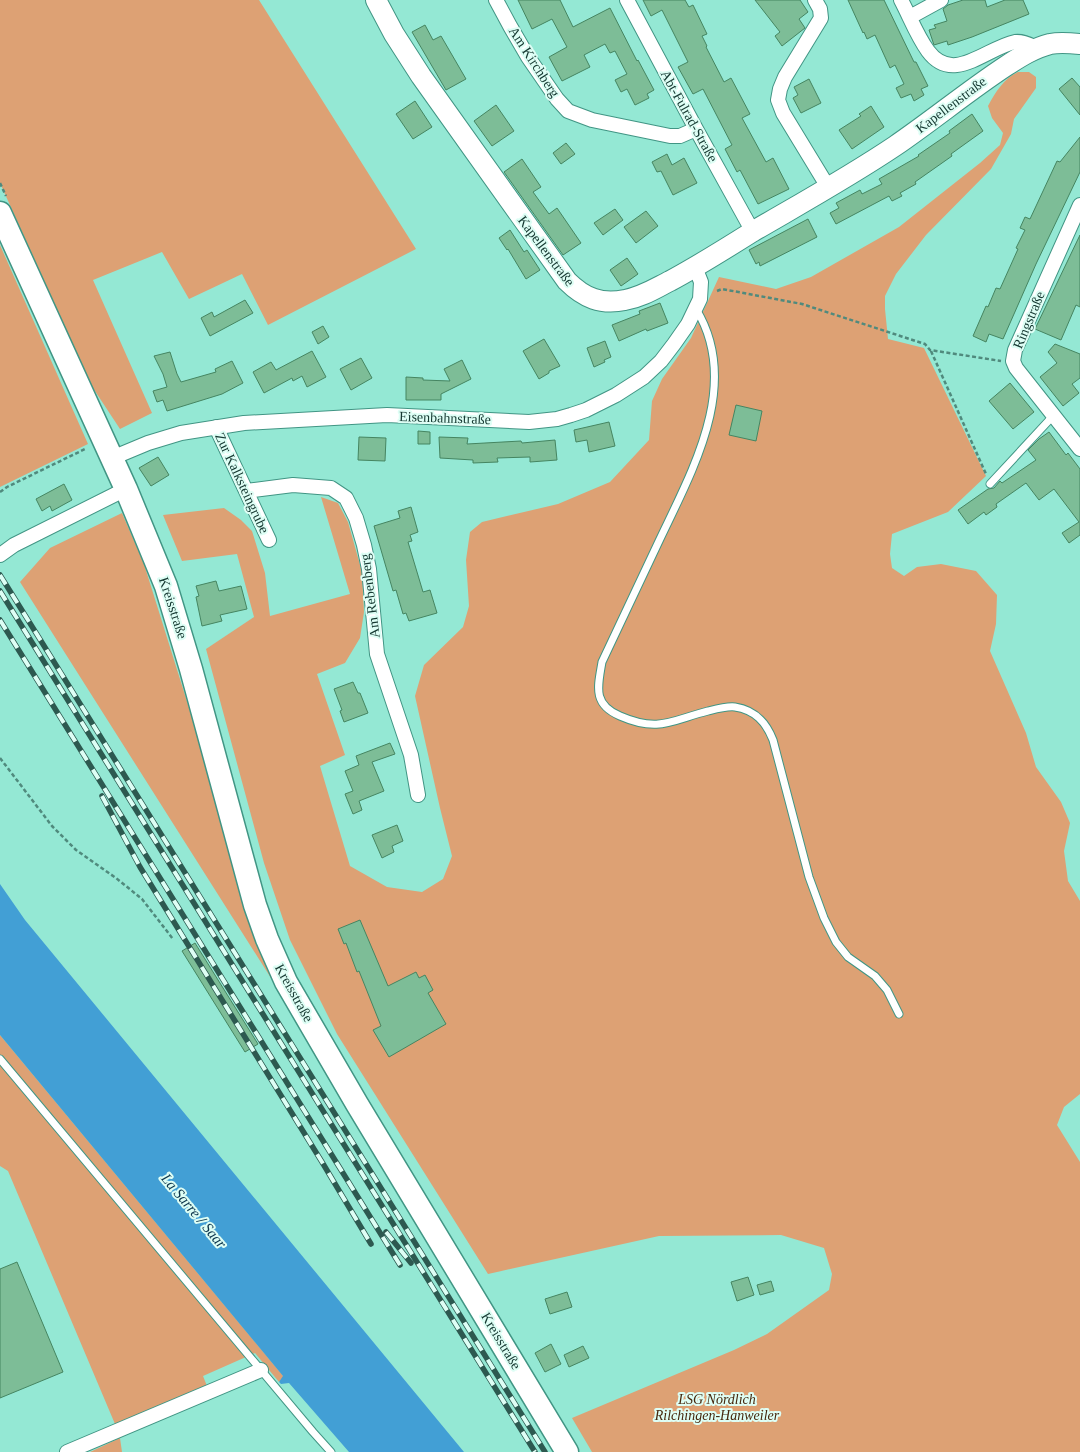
<svg xmlns="http://www.w3.org/2000/svg" width="1080" height="1452" viewBox="0 0 1080 1452" font-family="'Times New Roman',serif">
<style>
.green{fill:#dda174}
.water{fill:#429fd5}
.building{fill:#7dbd97;stroke:#458561}
.lines{fill:none;stroke-linecap:round;stroke-linejoin:round}
.lane-casing{stroke:#419584;stroke-width:9}
.street-casing{stroke:#419584;stroke-width:16}
.secondary-casing{stroke:#419584;stroke-width:22}
.primary-casing{stroke:#419584;stroke-width:25}
.path{stroke:#508a7d;stroke-width:2.5;stroke-dasharray:4 2.5;stroke-linecap:butt}
.lane{stroke:#fff;stroke-width:7}
.street{stroke:#fff;stroke-width:14}
.secondary{stroke:#fff;stroke-width:20}
.primary{stroke:#fff;stroke-width:22}
.rail-casing{stroke:#2d5950;stroke-width:5.5}
.rail{stroke:#defef5;stroke-width:4;stroke-dasharray:11;stroke-linecap:butt}
.labels{text-anchor:middle;dominant-baseline:central;stroke-width:4;stroke-linejoin:round;paint-order:stroke}
.street-label{font-size:14px;fill:#153831;stroke:#defef5}
.park-label{font-size:14px;font-style:italic;fill:#45270d;stroke:#defef5}
.water-label{font-size:15px;font-style:italic;fill:#0d354c;stroke:#defef5}
</style>
<rect width="100%" height="100%" fill="#94e8d4"/>
<!-- green -->
<path class="green" d="M 0,0 L 259,0 L 416,249 L 268,325 L 242,274 L 189,299 L 162,252 L 93,280 L 152,413 L 120,429 L 91,385 L 0,183 Z
M 1018,72 L 1029,72 L 1036,77 L 1036,88 L 1014,119 L 1011,134 L 991,169 L 926,235 L 896,274 L 885,296 L 885,309 L 888,339 L 924,348 L 986,476 L 948,512 L 892,534 L 890,554 L 892,568 L 904,576 L 917,567 L 941,564 L 976,571 L 997,595 L 996,624 L 990,651 L 1026,733 L 1036,767 L 1061,802 L 1070,823 L 1064,851 L 1068,881 L 1080,901 L 1080,1094 L 1064,1107 L 1057,1125 L 1080,1162 L 1080,1452 L 592,1452 L 572,1418 L 734,1350 L 767,1334 L 829,1290 L 832,1274 L 824,1248 L 781,1235 L 659,1236 L 488,1274 L 337,1034 L 290,940 L 264,863 L 206,649 L 254,617 L 237,554 L 182,561 L 163,515 L 224,508 L 241,520 L 252,531 L 265,573 L 270,616 L 350,594 L 321,497 L 338,503 L 348,522 L 362,572 L 364,612 L 360,638 L 345,663 L 317,674 L 345,755 L 320,766 L 350,866 L 387,887 L 422,892 L 443,879 L 452,856 L 440,808 L 415,696 L 424,665 L 463,627 L 469,606 L 466,560 L 470,532 L 482,522 L 558,504 L 610,482 L 649,440 L 652,401 L 662,379 L 691,338 L 719,277 L 776,289 L 811,277 L 899,227 L 980,163 L 1000,145 L 1003,133 L 992,118 L 988,106 C 995,93 1004,78 1018,72 Z
M 0,245 L 88,444 L 0,487 Z
M 122,513 L 144,564 L 276,986 L 20,582 L 50,548 Z
M 0,1035 L 284,1377 L 279,1382 L 255,1353 L 203,1376 L 207,1386 L 115,1424 L 8,1171 L 0,1166 Z
M 120,1438 L 122,1452 L 90,1452 Z"/>
<!-- water -->
<path class="water" d="M 0,884 L 25,920 L 464,1452 L 349,1452 L 289,1383 L 281,1384 L 279,1382 L 283,1376 L 0,1035 Z"/>
<!-- building -->
<path class="building" d="M 518,0 L 560,0 L 573,27 L 610,8 L 637,61 L 638,60 L 654,90 L 647,94 L 649,98 L 635,105 L 627,89 L 621,92 L 615,80 L 627,74 L 615,51 L 610,53 L 605,44 L 584,55 L 590,67 L 562,81 L 549,57 L 567,47 L 552,19 L 532,29 Z
M 643,0 L 685,0 L 689,7 L 693,5 L 707,34 L 702,36 L 707,46 L 706,47 L 724,82 L 731,78 L 750,114 L 742,118 L 766,162 L 773,158 L 789,189 L 758,204 L 740,170 L 737,172 L 725,149 L 732,145 L 703,89 L 693,94 L 678,67 L 688,62 L 662,10 L 651,16 Z
M 755,0 L 800,0 L 808,12 L 799,19 L 805,28 L 782,46 L 775,36 L 780,32 Z
M 848,0 L 884,0 L 914,62 L 916,62 L 928,86 L 921,89 L 924,95 L 914,101 L 911,94 L 901,98 L 896,88 L 904,84 L 895,65 L 890,68 L 875,35 L 867,39 L 864,32 L 863,33 Z
M 963,0 L 985,0 L 987,7 L 1005,0 L 1023,0 L 1029,14 L 972,37 L 948,45 L 947,41 L 934,45 L 929,30 L 936,28 L 934,25 L 947,21 L 943,9 L 948,5 Z
M 425,25 L 433,40 L 441,36 L 466,79 L 446,90 L 412,32 Z
M 1072,78 L 1080,87 L 1080,115 L 1059,89 Z
M 809,79 L 821,103 L 801,113 L 793,98 L 798,95 L 794,87 Z
M 415,101 L 432,127 L 413,139 L 396,114 Z
M 496,105 L 514,131 L 492,146 L 474,121 Z
M 871,106 L 884,127 L 852,149 L 839,130 L 861,116 L 859,114 Z
M 972,114 L 983,131 L 951,154 L 952,156 L 915,182 L 916,184 L 900,193 L 902,196 L 892,201 L 889,196 L 836,224 L 830,213 L 839,208 L 836,203 L 860,190 L 862,194 L 882,184 L 879,179 L 919,156 L 918,155 L 950,133 L 949,131 Z
M 1080,137 L 1080,172 L 1036,264 L 1003,339 L 989,334 L 986,342 L 973,336 L 986,306 L 988,307 L 996,288 L 1000,289 L 1018,249 L 1016,248 L 1025,230 L 1020,228 L 1025,217 L 1030,219 L 1057,161 L 1060,162 Z
M 566,143 L 575,154 L 561,164 L 553,153 Z
M 667,154 L 672,165 L 684,158 L 697,183 L 673,195 L 661,171 L 657,172 L 652,162 Z
M 522,159 L 541,187 L 533,192 L 549,214 L 557,208 L 581,243 L 563,255 L 504,172 Z
M 615,209 L 623,220 L 603,235 L 594,223 Z
M 646,211 L 658,226 L 636,243 L 624,227 Z
M 808,219 L 817,237 L 760,266 L 759,262 L 756,264 L 749,250 Z
M 510,230 L 524,252 L 527,250 L 540,270 L 526,279 L 508,249 L 507,250 L 499,238 Z
M 1080,235 L 1080,307 L 1076,305 L 1061,340 L 1035,329 Z
M 627,258 L 638,274 L 621,286 L 610,270 Z
M 245,300 L 253,313 L 210,336 L 201,318 L 212,312 L 214,317 Z
M 660,303 L 668,323 L 647,331 L 646,329 L 619,341 L 612,325 L 640,314 L 639,311 Z
M 323,326 L 329,337 L 318,344 L 312,332 Z
M 544,339 L 560,366 L 549,371 L 549,373 L 539,379 L 523,351 Z
M 605,341 L 611,357 L 604,360 L 605,362 L 594,367 L 587,348 Z
M 1055,344 L 1080,354 L 1080,378 L 1072,384 L 1079,393 L 1063,406 L 1040,377 L 1057,363 L 1048,352 Z
M 312,351 L 326,377 L 307,387 L 302,376 L 293,381 L 292,378 L 264,393 L 253,372 L 271,362 L 276,370 Z
M 170,352 L 177,374 L 181,382 L 216,372 L 215,369 L 232,361 L 243,383 L 222,394 L 167,411 L 163,400 L 157,402 L 153,391 L 167,387 L 163,374 L 154,356 Z
M 361,358 L 372,378 L 351,390 L 340,369 Z
M 462,360 L 471,379 L 441,394 L 441,400 L 406,400 L 406,377 L 423,378 L 423,380 L 450,381 L 444,369 Z
M 1010,383 L 1034,412 L 1013,429 L 989,401 Z
M 736,405 L 762,411 L 756,441 L 729,435 Z
M 609,422 L 615,446 L 589,452 L 587,440 L 576,442 L 574,430 Z
M 418,431 L 430,432 L 430,444 L 418,444 Z
M 1049,432 L 1066,455 L 1068,453 L 1080,469 L 1080,535 L 1069,543 L 1062,533 L 1079,522 L 1054,489 L 1039,500 L 1026,483 L 996,504 L 997,507 L 986,515 L 984,512 L 968,524 L 958,510 L 988,489 L 994,488 L 1000,481 L 1002,483 L 1036,460 L 1028,450 L 1039,439 Z
M 359,437 L 386,438 L 385,461 L 358,460 Z
M 439,437 L 468,438 L 467,444 L 521,441 L 522,443 L 555,440 L 557,460 L 530,462 L 530,457 L 497,458 L 498,462 L 473,463 L 473,460 L 440,458 Z
M 158,457 L 169,475 L 151,486 L 139,468 Z
M 64,484 L 72,500 L 52,511 L 50,506 L 42,511 L 36,499 Z
M 411,507 L 418,532 L 410,535 L 412,541 L 408,542 L 423,592 L 430,590 L 437,613 L 409,621 L 406,613 L 403,614 L 396,590 L 393,591 L 374,526 L 400,518 L 398,511 Z
M 216,581 L 219,591 L 241,586 L 247,609 L 220,615 L 222,621 L 202,626 L 196,597 L 199,596 L 196,586 Z
M 353,682 L 358,693 L 360,693 L 368,713 L 344,722 L 340,711 L 342,710 L 334,689 Z
M 390,743 L 395,754 L 372,762 L 384,791 L 359,801 L 362,810 L 353,814 L 345,794 L 353,791 L 345,771 L 359,765 L 356,756 Z
M 397,825 L 403,841 L 392,846 L 394,852 L 382,858 L 372,835 Z
M 360,920 L 388,986 L 416,972 L 419,978 L 425,975 L 433,990 L 428,993 L 446,1024 L 389,1057 L 373,1030 L 381,1026 L 359,971 L 357,972 L 346,943 L 344,944 L 338,929 Z
M 195,943 L 258,1044 L 245,1052 L 182,951 Z
M 17,1262 L 63,1372 L 0,1398 L 0,1269 Z
M 748,1277 L 754,1295 L 737,1301 L 731,1282 Z
M 771,1281 L 774,1291 L 760,1295 L 757,1285 Z
M 567,1292 L 572,1307 L 550,1314 L 545,1299 Z
M 551,1344 L 561,1364 L 545,1372 L 535,1353 Z
M 583,1346 L 589,1358 L 569,1367 L 564,1355 Z"/>
<g class="lines">
<!-- lane casing -->
<g class="lane-casing">
<path id="lane" d="M 696,309 C 742,384 692,471 659,541 C 640,581 621,621 602,662 C 598,686 592,704 620,716 C 659,733 672,720 708,711 C 716,709 727,706 735,707 C 755,710 766,722 773,740 L 809,877 L 824,918 L 836,942 L 848,957 L 875,976 L 887,990 L 899,1014
M 990,484 L 1053,416
M 0,1059 L 313,1432 L 331,1452"/>
</g>
<!-- street casing -->
<g class="street-casing">
<path id="street" d="M 496,0 L 510,26 L 528,57 L 557,99 L 568,111 L 592,120 L 670,136 L 680,136 L 696,129
M 627,0 L 696,129 L 753,232
M 815,0 L 820,9 L 821,18 L 785,77 L 780,89 L 778,100 L 783,113 L 828,187
M 901,0 C 910,17 917,36 928,51 C 953,85 986,48 1015,42 C 1023,41 1030,45 1037,48
M 910,17 L 941,0
M 1080,205 L 1015,350 L 1013,361 L 1016,368 L 1080,449
M 216,427 L 269,540
M 112,458 L 148,443 L 181,433 L 244,423 L 387,415 L 529,422 L 557,419 L 571,415 L 586,410 L 616,395 L 644,377 L 661,361 L 674,344 L 688,324 L 700,299 L 701,282 L 695,267
M 246,491 L 293,485 L 331,488 L 346,498 L 356,518 L 364,545 L 369,569 L 377,654 L 411,755 L 418,795
M 0,555 L 14,545 L 126,489
M 67,1452 L 261,1370"/>
</g>
<!-- secondary casing -->
<g class="secondary-casing">
<path id="secondary" d="M 376,0 L 394,34 L 421,76 L 567,281 C 584,298 601,305 625,300 C 642,297 656,288 670,281 C 698,266 725,249 752,232 C 800,204 849,177 895,146 C 933,120 968,91 1006,66 C 1020,57 1034,48 1050,44 C 1060,42 1070,43 1080,44"/>
</g>
<!-- primary casing -->
<g class="primary-casing">
<path id="primary" d="M 0,213 L 126,489 L 166,586 L 191,669 L 255,905 L 267,939 L 286,982 L 357,1104 L 567,1452"/>
</g>
<!-- path -->
<path class="path" d="M 0,183 L 6,196
M 717,291 L 722,289 L 802,304 L 925,344 L 930,350 L 1001,361
M 931,351 L 986,474
M 0,492 L 7,487 L 85,449
M 0,758 L 52,826 L 76,850 L 116,878 L 142,899 L 173,939"/>
<!-- lane -->
<use href="#lane" class="lane"/>
<!-- street -->
<use href="#street" class="street"/>
<!-- secondary -->
<use href="#secondary" class="secondary"/>
<!-- primary -->
<use href="#primary" class="primary"/>
<!-- rail casing -->
<g class="rail-casing">
<path id="rail" d="M 0,575 L 545,1452
M 0,591 L 535,1452
M 0,620 L 400,1265
M 102,796 L 140,867 L 322,1162 L 371,1244
M 386,1232 L 411,1263"/>
</g>
<!-- rail -->
<use href="#rail" class="rail"/>
</g>
<g class="labels">
<!-- street labels -->
<g class="street-label">
<text transform="translate(534 62) rotate(57)">Am Kirchberg</text>
<text transform="translate(951 105) rotate(-37)">Kapellenstraße</text>
<text transform="translate(689 116) rotate(61)">Abt-Fulrad-Straße</text>
<text transform="translate(546 251) rotate(53)">Kapellenstraße</text>
<text transform="translate(1029 320) rotate(-67)">Ringstraße</text>
<text transform="translate(445 418) rotate(2)">Eisenbahnstraße</text>
<text transform="translate(242 483) rotate(65)">Zur Kalksteingrube</text>
<text transform="translate(370 596) rotate(-97)">Am Rebenberg</text>
<text transform="translate(173 608) rotate(72)">Kreisstraße</text>
<text transform="translate(294 993) rotate(61)">Kreisstraße</text>
<text transform="translate(501 1341) rotate(59)">Kreisstraße</text>
</g>
<!-- park labels -->
<g class="park-label">
<text x="717" y="1399">LSG Nördlich<tspan x="717" dy="16">Rilchingen-Hanweiler</tspan></text>
</g>
<!-- water labels -->
<g class="water-label">
<text transform="translate(194 1211) rotate(50)">La Sarre / Saar</text>
</g>
</g>
</svg>
